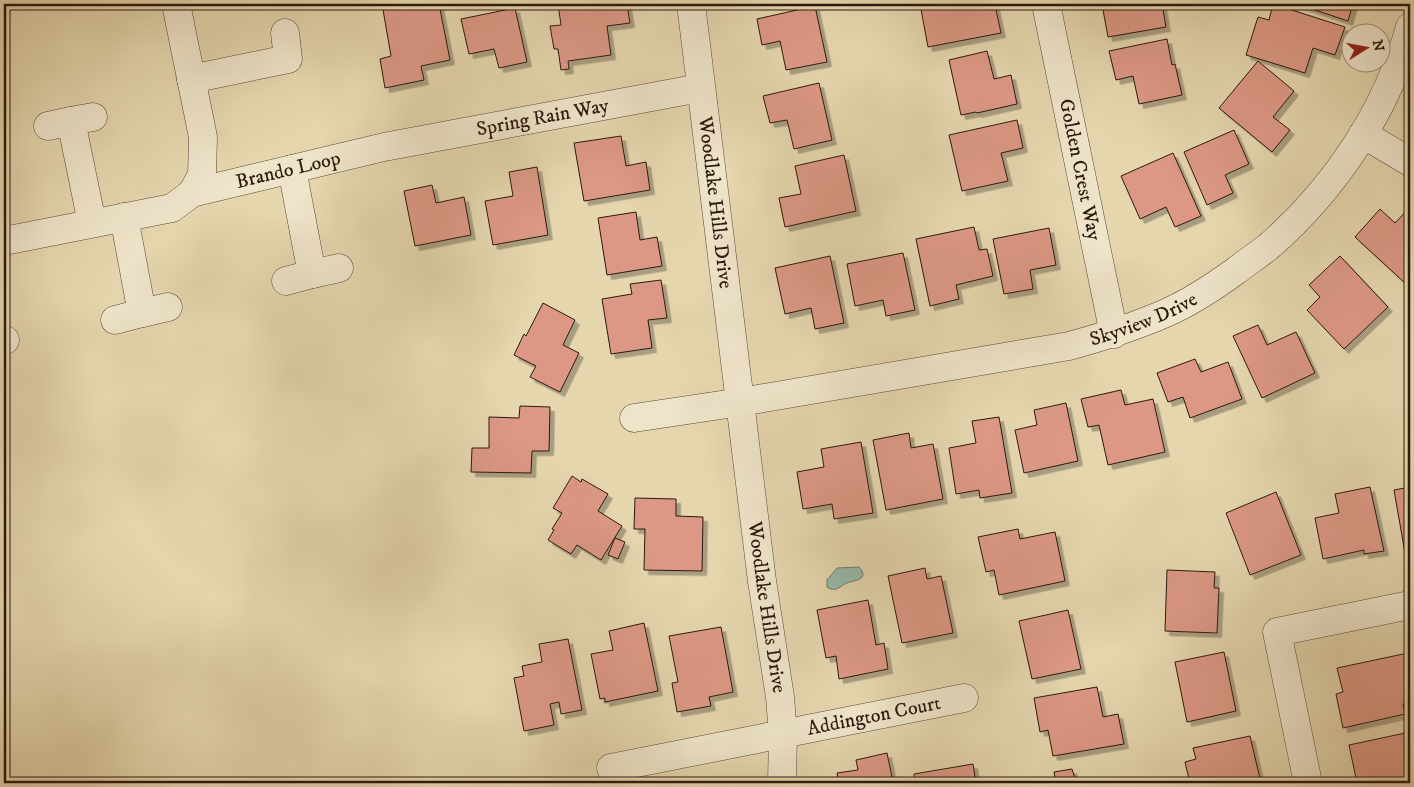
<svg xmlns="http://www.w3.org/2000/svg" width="1414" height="787" viewBox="0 0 1414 787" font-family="'IM FELL DW Pica',serif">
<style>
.water{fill:#96b9ab;stroke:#6c796c}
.building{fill:#dc9885;stroke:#2c190e;filter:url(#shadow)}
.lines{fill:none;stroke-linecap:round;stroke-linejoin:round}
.minor-casing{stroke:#5a4836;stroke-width:29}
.minor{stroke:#eee4ca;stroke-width:28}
.labels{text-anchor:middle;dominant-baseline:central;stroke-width:4;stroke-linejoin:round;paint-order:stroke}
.street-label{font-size:20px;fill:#2c190e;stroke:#eee4ca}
</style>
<defs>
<filter id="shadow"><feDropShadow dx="4.5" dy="4.5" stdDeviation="0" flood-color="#0004"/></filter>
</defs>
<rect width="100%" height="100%" fill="#e5d6ae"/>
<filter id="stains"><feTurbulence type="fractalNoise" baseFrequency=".004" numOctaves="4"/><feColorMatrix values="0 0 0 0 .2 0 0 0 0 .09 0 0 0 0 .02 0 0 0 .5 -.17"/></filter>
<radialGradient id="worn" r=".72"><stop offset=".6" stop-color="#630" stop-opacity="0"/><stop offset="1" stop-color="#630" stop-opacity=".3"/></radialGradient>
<!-- water -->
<path class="water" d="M 859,567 C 869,578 858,580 850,582 C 840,584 838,594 827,587 L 827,580 L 837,568 Z"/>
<!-- building -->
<path class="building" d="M 382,4 L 439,4 L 450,60 L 421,66 L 424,80 L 385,88 L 380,59 L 391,56 Z
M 558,4 L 627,4 L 630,23 L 607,26 L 611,55 L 568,61 L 569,69 L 561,70 L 558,49 L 554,49 L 550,26 L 561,25 Z
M 920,4 L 976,4 L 977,8 L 995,5 L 1001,33 L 928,47 Z
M 1118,4 L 1162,4 L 1166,27 L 1108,37 L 1103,10 L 1118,7 Z
M 1273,4 L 1345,27 L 1335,55 L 1313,48 L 1305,73 L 1246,55 L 1258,17 L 1269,20 Z
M 1297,4 L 1353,4 L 1348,21 Z
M 815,6 L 827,62 L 786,70 L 780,41 L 762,45 L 757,19 Z
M 515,8 L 527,62 L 499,68 L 494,49 L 469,54 L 461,19 Z
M 1167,39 L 1172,65 L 1175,64 L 1182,95 L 1139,104 L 1133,76 L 1116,80 L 1109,51 Z
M 987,51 L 994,79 L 1011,75 L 1017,104 L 977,113 L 976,112 L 961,115 L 949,60 Z
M 1258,61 L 1294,91 L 1273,117 L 1290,130 L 1272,152 L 1219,108 Z
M 819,83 L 832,140 L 794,149 L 787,120 L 770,123 L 763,96 Z
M 1017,120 L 1023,148 L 1001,153 L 1008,181 L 962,191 L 949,135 Z
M 1234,130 L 1249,164 L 1225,175 L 1233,193 L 1207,205 L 1184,152 Z
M 621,136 L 626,166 L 646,162 L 650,190 L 584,201 L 574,143 Z
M 1173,153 L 1201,216 L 1175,227 L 1166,207 L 1140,219 L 1121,176 Z
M 844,155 L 856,211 L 785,227 L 779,198 L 801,194 L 795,166 Z
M 537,167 L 548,235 L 493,245 L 485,201 L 513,196 L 509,172 Z
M 432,185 L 436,203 L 464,197 L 471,235 L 415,246 L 404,191 Z
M 1409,208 L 1410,210 L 1410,280 L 1406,284 L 1355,237 L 1380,209 L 1395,223 Z
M 636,212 L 640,240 L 657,237 L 662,266 L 607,275 L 598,218 Z
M 974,227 L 979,250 L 987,249 L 993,276 L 956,285 L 959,299 L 930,306 L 916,239 Z
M 1049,228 L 1056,265 L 1030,270 L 1033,289 L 1004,294 L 993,239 Z
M 903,253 L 915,310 L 886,316 L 883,300 L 855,306 L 847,264 Z
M 830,256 L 844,323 L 815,329 L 811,308 L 785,314 L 775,268 Z
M 1340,256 L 1388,307 L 1344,349 L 1307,310 L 1320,297 L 1309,285 Z
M 661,280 L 667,318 L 648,320 L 652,348 L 611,354 L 602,299 L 632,294 L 630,284 Z
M 543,303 L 575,320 L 563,345 L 579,353 L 560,392 L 530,377 L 536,366 L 514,355 L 524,334 L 526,336 Z
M 1258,325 L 1267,345 L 1296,332 L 1315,373 L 1262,398 L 1233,336 Z
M 1195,359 L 1201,372 L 1228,362 L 1242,399 L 1190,418 L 1183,397 L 1168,402 L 1157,373 Z
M 1121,390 L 1125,405 L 1153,399 L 1165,452 L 1108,465 L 1099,425 L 1088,427 L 1081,399 Z
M 1066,403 L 1078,461 L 1024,473 L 1015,430 L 1037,425 L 1034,410 Z
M 520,406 L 550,407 L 549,451 L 532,451 L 531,473 L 471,472 L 472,448 L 489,448 L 489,417 L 519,418 Z
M 999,417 L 1012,493 L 980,498 L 979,490 L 956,494 L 949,448 L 976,443 L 972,421 Z
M 909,433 L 911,448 L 933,444 L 943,499 L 886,510 L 873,440 Z
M 861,442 L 873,513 L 834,519 L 832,504 L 803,509 L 797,472 L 824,467 L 821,449 Z
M 572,476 L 581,482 L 582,479 L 608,494 L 598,511 L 622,526 L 601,560 L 577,545 L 571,554 L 548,540 L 554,530 L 552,529 L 562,513 L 553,508 Z
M 1370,487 L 1384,551 L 1364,554 L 1364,550 L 1323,559 L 1315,518 L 1339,513 L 1335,494 Z
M 1410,487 L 1410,552 L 1405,553 L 1394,490 Z
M 1276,492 L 1301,555 L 1250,575 L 1226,513 Z
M 635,498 L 676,499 L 676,516 L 703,517 L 702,571 L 644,570 L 645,529 L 634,529 Z
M 1018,529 L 1020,539 L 1055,532 L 1065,581 L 999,595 L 994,570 L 986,572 L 978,537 Z
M 615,538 L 625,542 L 618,559 L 608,555 Z
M 925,568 L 927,579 L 941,576 L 953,633 L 902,643 L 888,576 Z
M 1167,570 L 1215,572 L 1214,588 L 1219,588 L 1217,633 L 1165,631 Z
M 868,600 L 876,645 L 884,643 L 888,669 L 839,679 L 836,656 L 826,658 L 817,610 Z
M 1068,610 L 1081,669 L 1032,679 L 1019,621 Z
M 644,623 L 658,691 L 605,702 L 605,698 L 600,699 L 591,654 L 613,650 L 609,631 Z
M 721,627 L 733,692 L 709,697 L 711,706 L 677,712 L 672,683 L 678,682 L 669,636 Z
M 568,639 L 582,710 L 561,714 L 559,702 L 550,704 L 554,725 L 524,731 L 514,678 L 524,676 L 522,666 L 542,662 L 539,644 Z
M 1224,652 L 1236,711 L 1187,722 L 1175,662 Z
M 1408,653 L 1410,662 L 1410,703 L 1403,704 L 1405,714 L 1343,728 L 1336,694 L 1343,692 L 1337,668 Z
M 1097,687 L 1103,717 L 1118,714 L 1124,744 L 1053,756 L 1048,730 L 1040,732 L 1034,698 Z
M 1410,732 L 1410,783 L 1357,783 L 1349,745 Z
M 1250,736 L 1261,783 L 1190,783 L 1185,762 L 1196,759 L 1193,748 Z
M 887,753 L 893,782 L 839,783 L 837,773 L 858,770 L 856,760 Z
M 973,764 L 976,783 L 915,783 L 914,774 Z
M 1072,769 L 1076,782 L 1084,780 L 1085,783 L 1056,783 L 1054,772 Z"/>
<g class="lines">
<!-- minor casing -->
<g class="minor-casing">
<g id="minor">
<path d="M 176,4 L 203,137 L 202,175 L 192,193"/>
<path id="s1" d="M 691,4 L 762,581 L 780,697 L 783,734 L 782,783"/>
<path id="s2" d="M 1046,4 L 1114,334"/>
<path d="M 191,79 L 288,59 L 285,33"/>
<path d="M 48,126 L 71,121"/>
<path d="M 1363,134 L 1410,162"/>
<path d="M 292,169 L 312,274 L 339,268"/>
<path d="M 124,217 L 142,313 L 168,307"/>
<path d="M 92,223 L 71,121 L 93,117"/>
<path id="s3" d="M 4,241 L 172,208 L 192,193 L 384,147 L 700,88"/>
<path d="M 286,281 L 312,274"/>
<path d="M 115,320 L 142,313"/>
<path d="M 4,340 L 5,340"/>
<path id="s4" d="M 634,418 L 741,402 L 1069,346 C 1102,337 1134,327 1166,313 C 1191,302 1215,286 1237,270 C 1247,262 1258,255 1268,247 C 1334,190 1387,111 1410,27"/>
<path id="s5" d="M 611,768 L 964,698"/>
<path d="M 1308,783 L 1277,632 L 1410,605"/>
</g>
</g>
<!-- minor -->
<use href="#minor" class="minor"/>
</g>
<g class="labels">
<!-- street labels -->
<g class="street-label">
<text stroke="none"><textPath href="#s3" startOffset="555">Spring Rain Way</textPath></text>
<text stroke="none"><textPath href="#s2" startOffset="169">Golden Crest Way</textPath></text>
<text stroke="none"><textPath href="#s3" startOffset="295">Brando Loop</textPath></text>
<text stroke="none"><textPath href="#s1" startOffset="200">Woodlake Hills Drive</textPath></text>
<text stroke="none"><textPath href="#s4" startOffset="520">Skyview Drive</textPath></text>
<text stroke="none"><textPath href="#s1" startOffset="608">Woodlake Hills Drive</textPath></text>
<text stroke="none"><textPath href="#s5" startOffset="268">Addington Court</textPath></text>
</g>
</g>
<!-- margin -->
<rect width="1414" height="787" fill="none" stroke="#e5d6ae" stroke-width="20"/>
<rect x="5" y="5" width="1404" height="777" fill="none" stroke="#2c190e" stroke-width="2.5"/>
<rect x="10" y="10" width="1394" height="767" fill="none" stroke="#2c190e"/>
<!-- north arrow -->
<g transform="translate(1366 48) rotate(79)"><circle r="24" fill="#eee4ca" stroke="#a0937f"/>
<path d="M0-4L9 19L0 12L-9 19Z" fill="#8f2418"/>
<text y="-8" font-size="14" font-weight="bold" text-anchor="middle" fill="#2c190e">N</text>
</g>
<rect width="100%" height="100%" filter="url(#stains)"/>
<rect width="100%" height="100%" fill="url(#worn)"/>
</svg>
